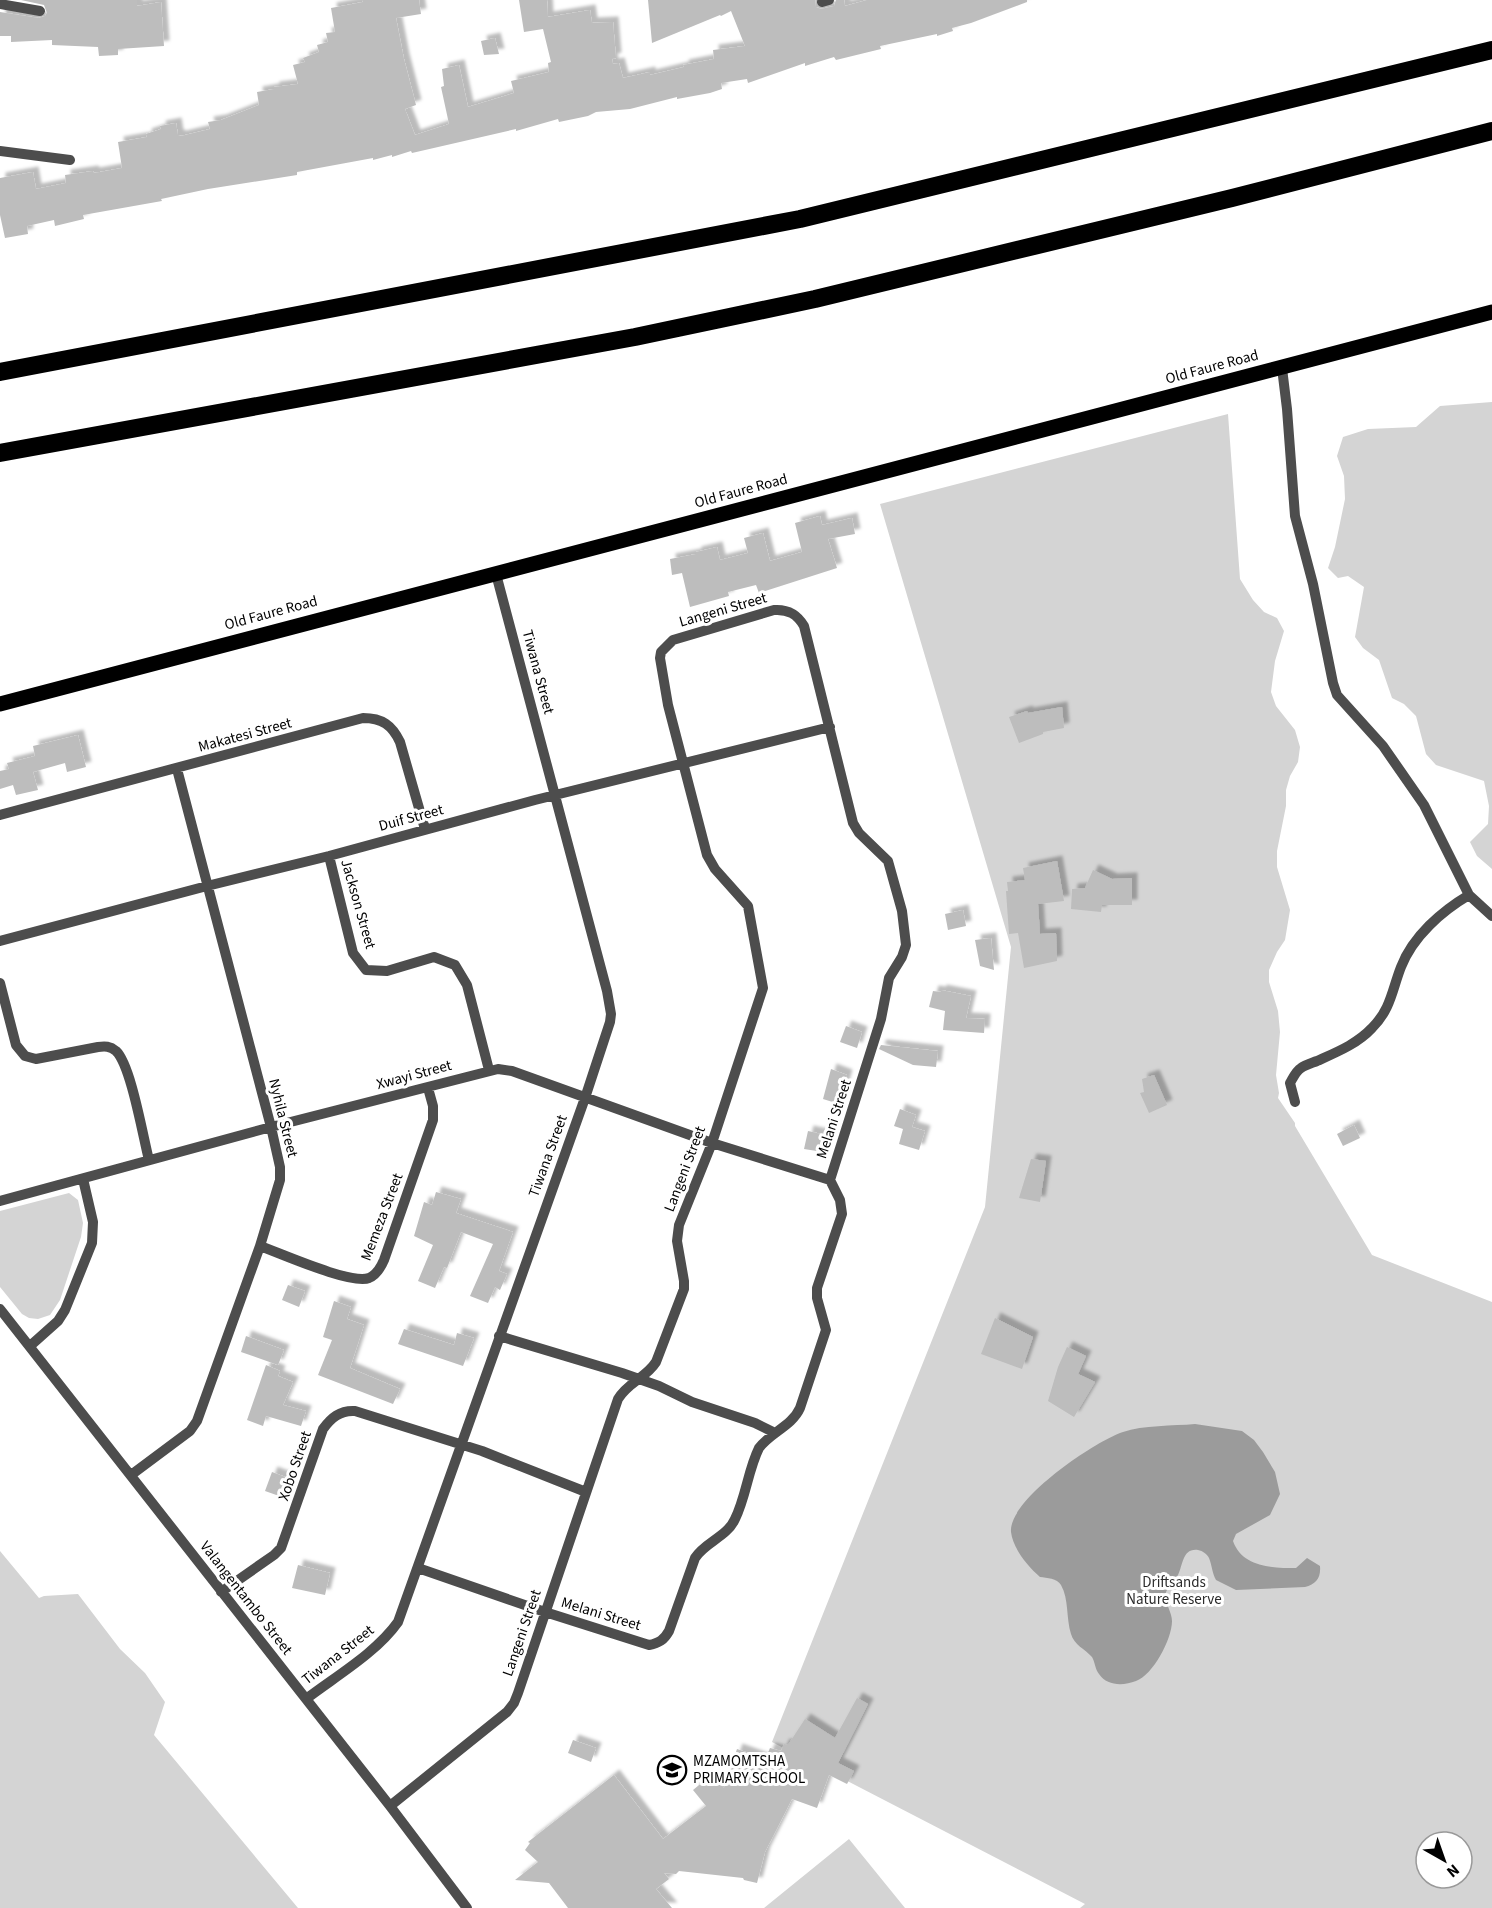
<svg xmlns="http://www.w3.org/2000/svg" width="1492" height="1908" viewBox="0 0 1492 1908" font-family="'Source Sans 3',sans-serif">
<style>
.green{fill:#d4d4d4;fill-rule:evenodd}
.water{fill:#9b9b9b}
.building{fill:#bdbdbd;filter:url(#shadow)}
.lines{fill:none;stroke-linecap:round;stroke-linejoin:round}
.minor{stroke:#4d4d4d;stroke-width:10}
.major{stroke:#000;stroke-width:15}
.highway{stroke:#000;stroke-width:18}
.labels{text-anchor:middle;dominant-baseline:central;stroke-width:6;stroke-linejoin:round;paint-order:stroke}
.street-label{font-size:15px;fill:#000;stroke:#fff}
.park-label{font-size:15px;fill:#2b2b2b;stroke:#fff}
.poi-label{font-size:15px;fill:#000;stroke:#fff;text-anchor:start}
</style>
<defs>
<filter id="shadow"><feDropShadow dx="5.5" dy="-5.5" stdDeviation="1.5" flood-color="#0004"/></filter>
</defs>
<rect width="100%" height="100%" fill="#fff"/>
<!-- green -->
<path class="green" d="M 1492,402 L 1492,869 L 1477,856 L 1470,842 L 1488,824 L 1489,806 L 1484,781 L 1436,765 L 1426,754 L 1416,716 L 1404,704 L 1392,698 L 1379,660 L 1363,648 L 1355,637 L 1364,587 L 1348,576 L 1338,578 L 1328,568 L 1335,547 L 1345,499 L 1344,476 L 1337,456 L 1343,437 L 1368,429 L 1416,427 L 1440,406 Z
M 1228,414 L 1240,579 L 1253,600 L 1264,612 L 1277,618 L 1284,631 L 1275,661 L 1271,692 L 1276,706 L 1295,730 L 1300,747 L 1298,762 L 1290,776 L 1286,790 L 1286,806 L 1277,851 L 1277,867 L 1290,910 L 1285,940 L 1277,952 L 1269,970 L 1269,982 L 1278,1011 L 1280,1032 L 1276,1075 L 1279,1093 L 1278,1098 L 1295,1123 L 1295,1126 L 1372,1255 L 1492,1302 L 1492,1908 L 1080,1908 L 1085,1904 L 772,1742 L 985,1207 L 1011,947 L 880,504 ZM 1426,1842 L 1462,1842 L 1462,1878 L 1426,1878 Z
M 69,1193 L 78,1200 L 83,1223 L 81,1237 L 60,1300 L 50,1315 L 38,1319 L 29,1318 L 22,1314 L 0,1287 L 0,1211 Z
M 0,1551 L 39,1598 L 44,1596 L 78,1594 L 120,1649 L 145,1673 L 165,1702 L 154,1735 L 298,1908 L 0,1908 Z
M 849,1839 L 905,1908 L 764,1908 Z"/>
<!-- water -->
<path class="water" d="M 1195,1424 L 1242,1431 L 1254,1440 L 1263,1452 L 1275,1472 L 1280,1494 L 1270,1515 L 1236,1534 L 1233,1541 C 1242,1567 1272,1568 1296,1568 L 1307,1558 L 1320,1566 C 1321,1578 1316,1584 1305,1587 L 1236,1590 L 1216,1580 C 1212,1573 1212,1565 1209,1558 C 1207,1554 1203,1551 1198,1550 C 1182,1548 1183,1566 1178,1575 C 1175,1581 1169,1584 1167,1590 C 1162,1599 1172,1611 1172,1621 C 1172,1639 1153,1675 1136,1681 C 1123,1686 1107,1686 1099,1674 C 1095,1669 1095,1662 1092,1657 C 1085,1649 1074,1645 1071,1634 C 1066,1618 1069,1599 1061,1585 C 1057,1578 1047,1578 1040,1577 C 1028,1566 1013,1549 1011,1532 C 1008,1500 1095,1441 1123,1432 C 1143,1425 1173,1426 1195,1424 Z"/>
<!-- building -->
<path class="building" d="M 21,0 L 137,0 L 137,6 L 161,2 L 164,46 L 118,49 L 118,55 L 99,56 L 98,47 L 52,45 L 52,40 L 11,42 L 11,36 L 0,36 L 0,12 L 39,18 L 45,16 L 47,13 L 44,5 Z
M 362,0 L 419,0 L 421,14 L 396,18 L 404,59 L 416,105 L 405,109 L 415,135 L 449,124 L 441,87 L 444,86 L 442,69 L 459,65 L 468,107 L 514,93 L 511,81 L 549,72 L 548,63 L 551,62 L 543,29 L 524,32 L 519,0 L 547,0 L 548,17 L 590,10 L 592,23 L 613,22 L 616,58 L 612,59 L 613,64 L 619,63 L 623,78 L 650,72 L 650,75 L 684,67 L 683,65 L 714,59 L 713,50 L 745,46 L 731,11 L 721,16 L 720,15 L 652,43 L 648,0 L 815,0 L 816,7 L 821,9 L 834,6 L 836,0 L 844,0 L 845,6 L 867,0 L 1027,0 L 1027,2 L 971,23 L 952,28 L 953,31 L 937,36 L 937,34 L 880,46 L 881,49 L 836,60 L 834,57 L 805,66 L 805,63 L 748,83 L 747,79 L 721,83 L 722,89 L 710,93 L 677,99 L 677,97 L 630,109 L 596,112 L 588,116 L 559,122 L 558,119 L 516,131 L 516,129 L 412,153 L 411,151 L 392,157 L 392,155 L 373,160 L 373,158 L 297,172 L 297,175 L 208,189 L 161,199 L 162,201 L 145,204 L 83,215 L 84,219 L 55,226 L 54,220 L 27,226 L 28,234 L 5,238 L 0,215 L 0,178 L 33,172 L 36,189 L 66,183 L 65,175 L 93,171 L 94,173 L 122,168 L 118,142 L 147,137 L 146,134 L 161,129 L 160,126 L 176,123 L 178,135 L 181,136 L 210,129 L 208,122 L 221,120 L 259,105 L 257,92 L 274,89 L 274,87 L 298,84 L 293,65 L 305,62 L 303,58 L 319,52 L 317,45 L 328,42 L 326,33 L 335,32 L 331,8 L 363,2 Z
M 495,38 L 499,54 L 484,55 L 481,41 Z
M 820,516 L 822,525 L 852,518 L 855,534 L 828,539 L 837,568 L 759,593 L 756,585 L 728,592 L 729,596 L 690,607 L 682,573 L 672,575 L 670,559 L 696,554 L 696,552 L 717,547 L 720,560 L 748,553 L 744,538 L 763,533 L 770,561 L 802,552 L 795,523 Z
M 1062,707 L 1064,728 L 1043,732 L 1043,734 L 1019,743 L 1009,717 L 1027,711 L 1028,713 Z
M 78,735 L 86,767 L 67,772 L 65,763 L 33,772 L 38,790 L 16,795 L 13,785 L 0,789 L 0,771 L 9,769 L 7,763 L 35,756 L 33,746 Z
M 1057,861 L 1064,901 L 1038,904 L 1040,934 L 1056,933 L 1057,961 L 1024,968 L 1018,933 L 1009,934 L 1006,891 L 1008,891 L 1007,882 L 1025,880 L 1023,868 Z
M 1093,870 L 1112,879 L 1132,878 L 1132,905 L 1102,905 L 1101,912 L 1071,909 L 1072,889 L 1085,888 Z
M 963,910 L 966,926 L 948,930 L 945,914 Z
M 991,938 L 994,970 L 980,966 L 975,940 Z
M 941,990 L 971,996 L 966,1018 L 985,1019 L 984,1033 L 943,1030 L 945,1011 L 929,1007 L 933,991 L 941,992 Z
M 846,1026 L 862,1032 L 857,1048 L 840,1042 Z
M 881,1045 L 938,1051 L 936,1067 L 913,1065 L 879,1049 Z
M 831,1069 L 847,1075 L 839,1104 L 823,1099 Z
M 1154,1075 L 1167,1105 L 1149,1113 L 1140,1093 L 1144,1092 L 1142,1079 Z
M 900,1109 L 916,1115 L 912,1127 L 925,1131 L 919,1150 L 899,1144 L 903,1129 L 894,1126 Z
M 1354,1125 L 1360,1138 L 1343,1146 L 1337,1134 Z
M 808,1131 L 826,1135 L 823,1152 L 804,1149 Z
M 1031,1159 L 1046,1161 L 1040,1202 L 1019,1198 Z
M 436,1192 L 461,1199 L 456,1213 L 513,1232 L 499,1271 L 507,1274 L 500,1290 L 495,1287 L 488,1303 L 470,1296 L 493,1244 L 461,1232 L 447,1268 L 444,1267 L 435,1288 L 418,1281 L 433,1245 L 414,1236 L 424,1202 L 432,1205 Z
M 288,1285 L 305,1291 L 299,1307 L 282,1300 Z
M 334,1301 L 351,1307 L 347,1319 L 364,1325 L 350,1368 L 400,1389 L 393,1404 L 318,1375 L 332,1340 L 323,1337 Z
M 995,1318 L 1033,1337 L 1022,1369 L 981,1354 Z
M 404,1329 L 454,1345 L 457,1333 L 474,1338 L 463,1366 L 398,1344 Z
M 246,1336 L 284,1350 L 278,1365 L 241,1352 Z
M 1067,1347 L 1086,1356 L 1078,1374 L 1095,1382 L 1074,1417 L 1048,1401 L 1058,1367 Z
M 266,1365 L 280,1371 L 278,1376 L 293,1382 L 283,1405 L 306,1411 L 301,1426 L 266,1416 L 263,1426 L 247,1420 Z
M 272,1472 L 288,1478 L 282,1497 L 265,1491 Z
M 298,1565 L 330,1573 L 325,1595 L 292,1588 Z
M 857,1698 L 868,1704 L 838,1763 L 854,1771 L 847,1784 L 829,1775 L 817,1808 L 792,1799 L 765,1852 L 757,1883 L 744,1880 L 743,1878 L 679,1871 L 676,1874 L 664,1873 L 669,1879 L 656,1889 L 672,1908 L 568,1908 L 549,1883 L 515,1880 L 538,1862 L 525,1850 L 530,1843 L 528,1842 L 614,1775 L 663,1839 L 706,1806 L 693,1790 L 704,1781 L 707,1784 L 715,1777 L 724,1788 L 737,1749 L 765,1759 L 770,1748 L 781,1751 L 784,1744 L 788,1745 L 805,1719 L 835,1738 Z
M 573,1740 L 596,1748 L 591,1762 L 568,1753 Z"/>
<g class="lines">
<!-- minor -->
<path class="minor" d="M 822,2 L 829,0
M 0,4 L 40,11
M 0,151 L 70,160
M 1282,368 L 1287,409 L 1295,516 L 1313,584 L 1333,683 L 1337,695 L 1383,746 L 1424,805 L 1469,895
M 0,815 L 363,718 C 382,718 392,725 400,742 L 425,829
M 329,856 L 353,953 L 366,970 L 387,971 L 434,957 L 455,965 L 467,985 L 489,1070
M 0,941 L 207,886 L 329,856 L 535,800 L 830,727
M 0,983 L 16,1045 L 25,1056 L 36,1059 L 98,1047 C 105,1046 110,1046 116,1051 C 131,1065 143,1137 149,1160
M 1295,1102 L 1290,1083 C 1293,1078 1296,1071 1301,1068 C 1305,1065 1312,1063 1317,1061 C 1337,1052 1357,1044 1372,1028 C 1391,1009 1392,990 1401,967 C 1413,936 1442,911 1469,895 L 1492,916
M 0,1201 L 271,1127 L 498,1069 L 512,1071 L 712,1143 L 830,1180
M 260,1246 C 280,1253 351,1285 369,1278 C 376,1275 381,1267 384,1260 L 433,1120 L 433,1106 L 428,1088
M 0,1309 L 390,1806 L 467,1908
M 499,1336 L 622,1373 L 659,1386 L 692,1402 L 755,1423 L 775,1433
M 30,1346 L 58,1321 L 65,1310 L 92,1243 L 93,1222 L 83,1179
M 131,1475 L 190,1431 L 197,1421 L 260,1246 L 280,1180 L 280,1167 L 271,1127 L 177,769
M 221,1592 L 274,1555 L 281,1548 L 323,1429 C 331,1418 340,1410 355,1411 L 482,1451 L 586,1492
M 306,1699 C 336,1676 376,1653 398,1622 L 585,1098 L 610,1022 L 611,1014 L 607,991 L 496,574
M 390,1806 L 507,1712 L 514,1703 L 518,1693 L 618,1399 C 628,1382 646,1378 656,1362 L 684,1289 L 684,1281 L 677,1241 L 679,1225 L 712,1143 L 763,988 L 748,906 L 715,869 L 707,855 L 668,705 L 660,658 L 661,652 L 673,640 L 774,610 C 788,609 797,614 804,626 L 853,823 L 859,833 L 888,861 L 902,911 L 906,945 L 902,957 L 889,978 L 881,1019 L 830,1180 L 840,1200 L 842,1214 L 817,1288 L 817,1298 L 826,1330 L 800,1408 C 792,1426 771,1432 759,1448 C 748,1470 746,1497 735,1519 C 727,1537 705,1542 695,1558 L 669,1631 C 664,1640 659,1643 649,1645 L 545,1612 L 418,1568"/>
<!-- major -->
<path class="major" d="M 0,704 L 1492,312"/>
<!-- highway -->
<path class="highway" d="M 0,372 L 800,219 L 1492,50
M 0,453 L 635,337 L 815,299 L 1232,198 L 1492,131"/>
</g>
<!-- icons -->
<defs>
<g id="school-ring" transform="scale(1.5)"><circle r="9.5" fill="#fff" stroke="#000" stroke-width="1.5"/><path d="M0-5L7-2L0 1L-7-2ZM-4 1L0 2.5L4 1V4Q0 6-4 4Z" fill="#000"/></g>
</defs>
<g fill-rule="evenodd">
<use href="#school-ring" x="672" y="1770"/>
</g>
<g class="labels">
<!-- street labels -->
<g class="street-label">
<text transform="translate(1212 367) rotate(-15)">Old Faure Road</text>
<text transform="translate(741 491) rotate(-15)">Old Faure Road</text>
<text transform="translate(723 610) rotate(-16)">Langeni Street</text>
<text transform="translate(271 613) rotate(-15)">Old Faure Road</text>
<text transform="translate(538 672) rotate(75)">Tiwana Street</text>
<text transform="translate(245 735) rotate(-15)">Makatesi Street</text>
<text transform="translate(411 818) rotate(-15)">Duif Street</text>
<text transform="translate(358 904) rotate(74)">Jackson Street</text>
<text transform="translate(414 1075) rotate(-15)">Xwayi Street</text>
<text transform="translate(283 1118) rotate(76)">Nyhila Street</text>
<text transform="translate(834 1119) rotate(-72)">Melani Street</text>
<text transform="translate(548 1156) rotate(-70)">Tiwana Street</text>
<text transform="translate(685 1169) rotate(-69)">Langeni Street</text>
<text transform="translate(382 1217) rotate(-69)">Memeza Street</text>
<text transform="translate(295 1466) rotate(-71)">Xobo Street</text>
<text transform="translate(246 1598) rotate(52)">Valangentambo Street</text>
<text transform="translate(601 1614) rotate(17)">Melani Street</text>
<text transform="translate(522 1633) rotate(-71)">Langeni Street</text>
<text transform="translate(338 1655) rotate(-38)">Tiwana Street</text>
</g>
<!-- park labels -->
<g class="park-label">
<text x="1174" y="1582">Driftsands<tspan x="1174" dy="17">Nature Reserve</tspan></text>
</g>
<!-- poi labels -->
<g class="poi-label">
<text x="693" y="1761">MZAMOMTSHA<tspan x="693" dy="17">PRIMARY SCHOOL</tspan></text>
</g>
</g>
<!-- north arrow -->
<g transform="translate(1444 1860) rotate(140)"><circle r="28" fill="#ffffff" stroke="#999999" stroke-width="1.5"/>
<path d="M0-4.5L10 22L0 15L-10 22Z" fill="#000000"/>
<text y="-9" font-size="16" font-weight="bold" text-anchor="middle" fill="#000000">N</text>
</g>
</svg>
